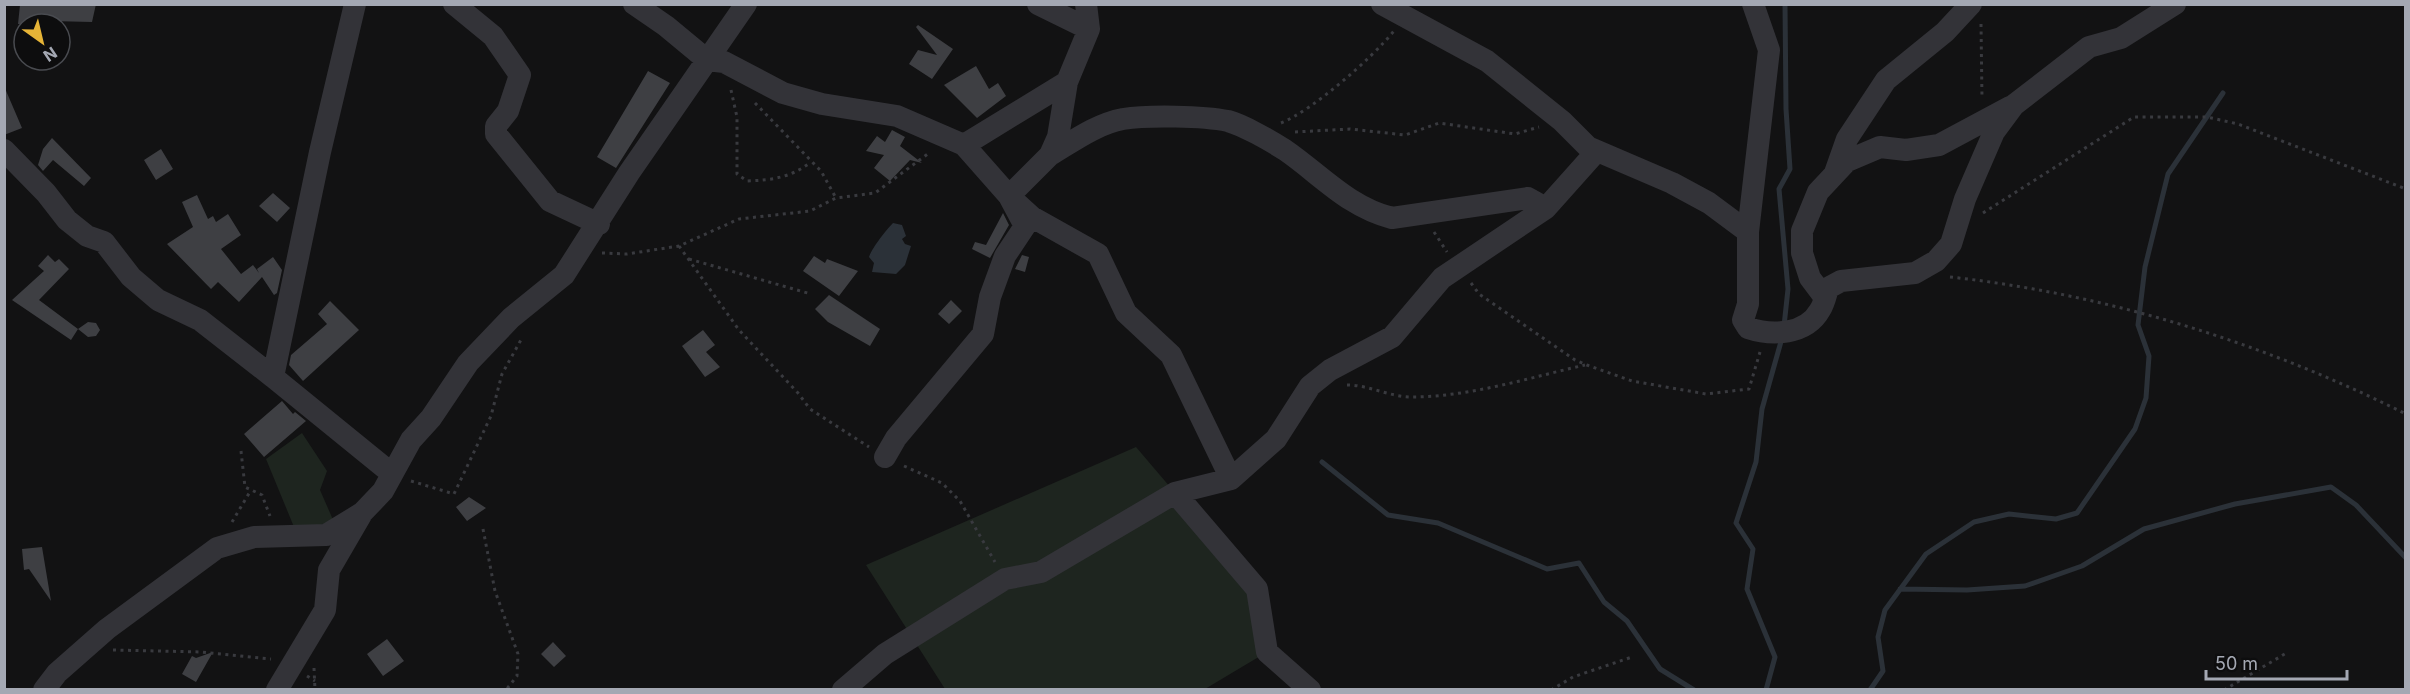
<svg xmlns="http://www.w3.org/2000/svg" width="2410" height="694" viewBox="0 0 2410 694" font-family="Inter,sans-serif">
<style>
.green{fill:#1e251f}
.water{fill:#2b3138}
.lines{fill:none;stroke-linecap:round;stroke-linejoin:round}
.stream{stroke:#2b3138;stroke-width:5}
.building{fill:#3e3f43}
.path{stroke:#393a3f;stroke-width:3;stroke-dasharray:3 4.5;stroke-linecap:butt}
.minor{stroke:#333338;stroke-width:22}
</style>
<rect width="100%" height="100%" fill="#121213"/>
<!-- green -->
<path class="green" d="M 302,433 L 327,471 L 320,490 L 334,522 L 312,527 L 294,527 L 266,459 Z
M 1136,447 L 1257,589 L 1267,652 L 1205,689 L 945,689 L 866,565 Z"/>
<!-- water -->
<path class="water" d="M 893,223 L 902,225 L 906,236 L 902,239 L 905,244 L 911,246 L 905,265 L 896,274 L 872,272 L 874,263 L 869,257 C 872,248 886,230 893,223 Z"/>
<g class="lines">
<!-- stream -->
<path class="stream" d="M 1784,326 L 1788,289 L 1779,189 L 1790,169 L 1786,109 L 1785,4
M 1322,462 L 1388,515 L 1438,523 L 1547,569 L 1579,563 L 1604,602 L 1627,621 L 1660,669 L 1694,690
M 1900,589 L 1967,590 L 2025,586 L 2082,566 L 2144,529 L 2235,504 L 2331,487 L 2356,505 L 2406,558
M 1766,690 L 1775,657 L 1747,589 L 1753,549 L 1736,523 L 1756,462 L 1762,409 L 1782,338
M 1870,690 L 1883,671 L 1878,637 L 1885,610 L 1926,554 L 1974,522 L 2009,514 L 2056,519 L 2077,513 L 2135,429 L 2146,398 L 2149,356 L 2138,325 L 2145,267 L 2168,174 L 2223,93"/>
</g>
<!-- building -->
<path class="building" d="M 34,4 L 96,4 L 92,22 L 50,21 L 50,24 L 18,24 L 20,5 Z
M 918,25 L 953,49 L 932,79 L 909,64 L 918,50 L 937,55 L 916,27 Z
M 976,66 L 989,89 L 998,83 L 1006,96 L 977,118 L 944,85 Z
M 648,71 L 670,83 L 616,168 L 597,157 Z
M 4,86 L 22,128 L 4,135 Z
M 892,130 L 905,137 L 900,146 L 922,163 L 910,160 L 890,181 L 874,168 L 884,155 L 866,151 L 877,136 L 885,142 Z
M 52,138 L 91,178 L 84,186 L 53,160 L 43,171 L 38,165 L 43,149 Z
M 161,149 L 173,169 L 156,180 L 144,160 Z
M 273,193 L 290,208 L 277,222 L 259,206 Z
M 197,195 L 208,219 L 213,216 L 216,222 L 228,214 L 241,235 L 221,249 L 241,274 L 253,265 L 259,273 L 257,269 L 273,257 L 282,270 L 277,293 L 274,295 L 262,277 L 239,302 L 218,282 L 211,289 L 167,244 L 193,227 L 182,202 Z
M 1003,213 L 1009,225 L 990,258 L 972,249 L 975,242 L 986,245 Z
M 48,255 L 55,262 L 59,259 L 69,269 L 39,300 L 78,329 L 88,322 L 96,323 L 100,330 L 96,336 L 88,337 L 78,329 L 71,340 L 12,300 L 44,271 L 38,266 Z
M 1022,255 L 1029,257 L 1025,272 L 1015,269 Z
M 814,256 L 825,263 L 827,259 L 858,271 L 839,296 L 803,271 Z
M 829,295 L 880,329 L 870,346 L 828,322 L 815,309 Z
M 951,300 L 962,311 L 949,324 L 938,314 Z
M 330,301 L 359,330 L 303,381 L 289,365 L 291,355 L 327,324 L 318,314 Z
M 703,330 L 715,345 L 706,352 L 720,367 L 705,377 L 682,346 Z
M 282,401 L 293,414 L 295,412 L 306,421 L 264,457 L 244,434 Z
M 469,497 L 486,508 L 467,521 L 456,507 Z
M 42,547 L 51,601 L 29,569 L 24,570 L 22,549 Z
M 387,639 L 404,661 L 383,676 L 367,654 Z
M 553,642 L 566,656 L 554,667 L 541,654 Z
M 213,652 L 196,682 L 182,674 L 192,656 L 196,658 Z"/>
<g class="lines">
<!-- path -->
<path class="path" d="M 1981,24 L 1982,99
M 731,90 L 737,117 L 737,174 L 747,181 C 772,180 790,178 811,162
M 755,103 L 821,171 L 836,198
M 1281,123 C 1313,110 1371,59 1394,31
M 1295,132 L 1350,129 L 1405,135 L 1439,123 L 1515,134 L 1539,127
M 1983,213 L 2134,117 L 2207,117 L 2238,124 L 2406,189
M 1434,232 L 1447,252
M 679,246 L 739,330 L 798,393 L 810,409 L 869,447
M 602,253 L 627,254 L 679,246 L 739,219 L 810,211 L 836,198 L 875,193 L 929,153
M 689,259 L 811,294
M 1950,277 C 2107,294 2264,343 2406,414
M 1471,283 L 1479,294 L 1575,360 L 1587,365 L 1632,381 L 1706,394 L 1749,389 L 1760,352
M 1347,385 C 1369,385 1390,397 1411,397 C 1469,397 1528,378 1585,365
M 241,451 L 245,487 L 262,495 L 270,516
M 904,466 L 942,483 L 960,501 L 995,562
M 411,481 L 454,494 L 491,416 L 502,374 L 522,338
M 232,522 L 251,490
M 483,529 L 495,591 L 518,654 L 517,676 L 506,690
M 113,650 L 201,652 L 271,659
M 314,668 L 315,690
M 307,676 L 315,681
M 1551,690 L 1573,677 L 1632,657
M 2224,690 L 2288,652"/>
<!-- minor -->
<path class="minor" d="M 355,4 L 320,152 L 273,377 L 391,473
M 454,4 L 493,36 L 520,75 L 508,111 L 496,126 L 496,134 L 550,201 L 599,224
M 634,4 L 666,26 L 707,60 L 724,62 L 783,93 L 822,104 L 897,116 L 964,145 L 1009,196 L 1032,217 L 1098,254 L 1126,313 L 1171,355 L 1231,479
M 1038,4 L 1089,29
M 1382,4 L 1487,61 L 1562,121 L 1588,147 L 1672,183 L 1709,203 L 1748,232 L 1748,304 L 1743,320 L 1748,328 C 1772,336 1806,335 1820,310 C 1824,304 1826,295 1828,288 L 1841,281 L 1915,273 L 1936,261 L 1951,244 L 1965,199 L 1994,132 L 2014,105 L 2089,47 L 2121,38 L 2175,4
M 964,145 L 1067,82
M 4,150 L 46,193 L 67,220 L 87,236 L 104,242 L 131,277 L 158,300 L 200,320 L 273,377
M 1050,155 C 1072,142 1096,124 1123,119 C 1148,115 1203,116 1228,121 C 1243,125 1271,141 1285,150 C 1320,174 1348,207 1392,218 L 1528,198 L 1546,208
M 1835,173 L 1847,139 L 1886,80 L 1945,32 L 1971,4
M 1748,232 L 1769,50 L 1753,4
M 1825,298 L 1810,278 L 1802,253 L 1802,231 L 1818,192 L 1847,161 L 1880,147 L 1906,150 L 1939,145 L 2010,107
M 885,457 L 896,438 L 983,334 L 990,297 L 1005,256 L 1025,226 L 1009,196 L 1050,155 L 1058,137 L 1067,82 L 1089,29 L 1086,4
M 1175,493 L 1257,589 L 1267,652 L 1310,690
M 44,690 L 57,673 L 107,629 L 217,548 L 254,537 L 326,535 L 362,513 L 383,491 L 411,440 L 431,418 L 468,363 L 511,318 L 564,275 L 629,173 L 746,4
M 277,690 L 325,610 L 329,570 L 361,515
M 843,690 L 885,654 L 1005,579 L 1041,572 L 1175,493 L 1231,479 L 1276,439 L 1310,386 L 1330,370 L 1392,337 L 1442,278 L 1546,208 L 1596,152"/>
</g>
<!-- border -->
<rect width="2410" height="694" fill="none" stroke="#a4a8b3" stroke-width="12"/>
<!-- north arrow -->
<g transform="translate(42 42) rotate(146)"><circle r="28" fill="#0d0d0e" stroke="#494b50" stroke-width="1.5"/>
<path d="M0-4.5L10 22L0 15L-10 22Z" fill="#e6b437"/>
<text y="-9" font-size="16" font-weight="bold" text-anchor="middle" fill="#a4a8b3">N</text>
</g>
<!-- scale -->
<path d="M2206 670v9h141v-9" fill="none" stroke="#a4a8b3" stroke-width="3"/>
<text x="2215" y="670" font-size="18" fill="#a4a8b3" stroke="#0d0d0e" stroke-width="4.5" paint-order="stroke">50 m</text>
</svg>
